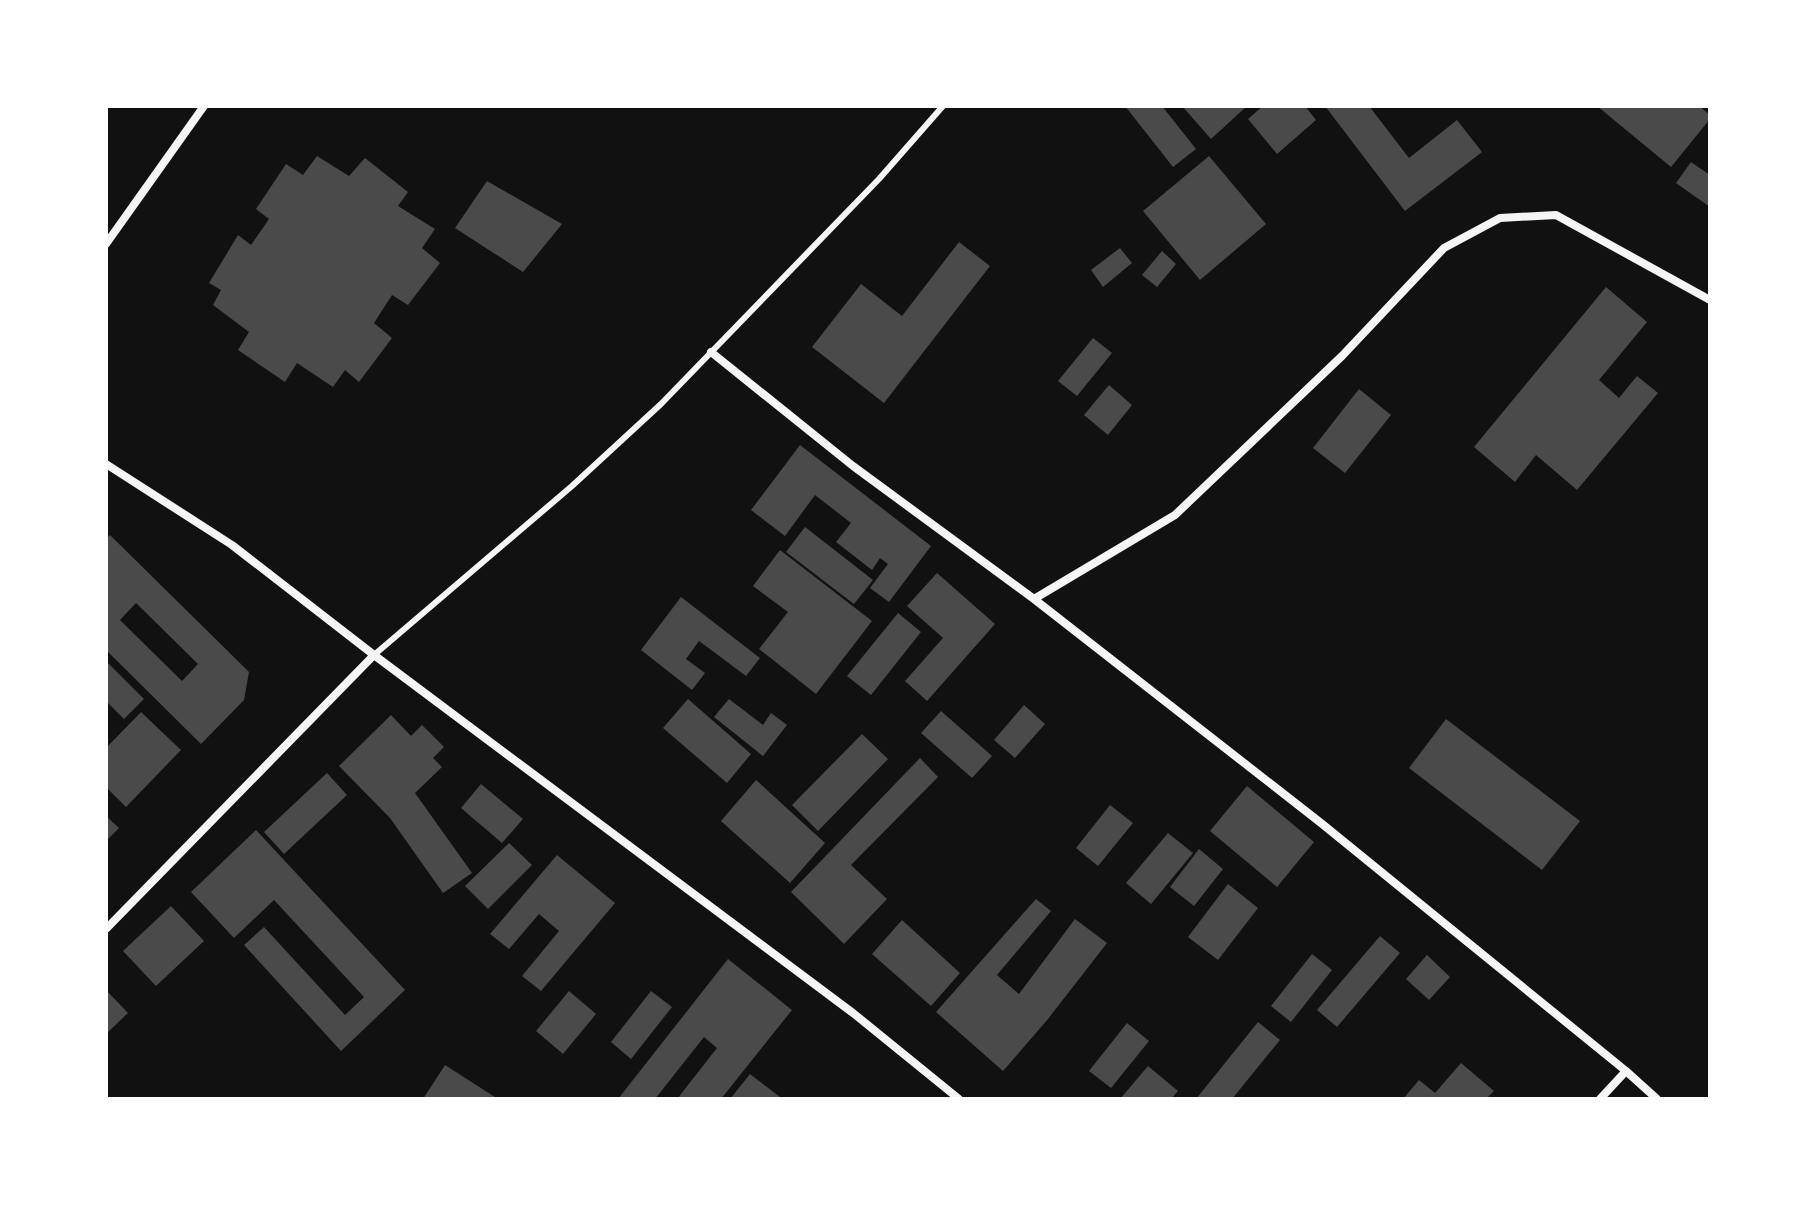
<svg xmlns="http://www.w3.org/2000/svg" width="1816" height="1205" viewBox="0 0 1816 1205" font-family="'PT Sans Narrow',sans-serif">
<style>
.building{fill:#4a4a4a;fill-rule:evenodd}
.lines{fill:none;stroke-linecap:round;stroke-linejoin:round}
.service{stroke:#f5f5f5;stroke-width:6}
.minor{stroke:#f5f5f5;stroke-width:8}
</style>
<rect width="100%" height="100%" fill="#111"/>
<!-- building -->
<path class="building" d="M 1125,106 L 1162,106 L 1196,149 L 1173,167 Z
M 1182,106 L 1247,106 L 1211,139 Z
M 1263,106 L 1305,106 L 1316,120 L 1277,154 L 1248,119 Z
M 1325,106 L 1369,106 L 1409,158 L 1457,120 L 1482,152 L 1405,211 Z
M 1597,106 L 1699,106 L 1710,115 L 1710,119 L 1671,167 Z
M 317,156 L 349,176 L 365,158 L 408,192 L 398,206 L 435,229 L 422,248 L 440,263 L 408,305 L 392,295 L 374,323 L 392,338 L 359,382 L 345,370 L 333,387 L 297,363 L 285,382 L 238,350 L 249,332 L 213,305 L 221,290 L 209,283 L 238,235 L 251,245 L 269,219 L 256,209 L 286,164 L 303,175 Z
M 1209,156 L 1266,224 L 1200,280 L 1143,211 Z
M 1691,162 L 1710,175 L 1710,207 L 1676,183 Z
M 487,181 L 562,224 L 523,272 L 455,228 Z
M 959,242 L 990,266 L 884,403 L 812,347 L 861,284 L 902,316 Z
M 1120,248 L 1132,263 L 1103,287 L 1091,270 Z
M 1162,251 L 1176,264 L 1157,287 L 1142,275 Z
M 1606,287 L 1647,322 L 1599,380 L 1619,398 L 1637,376 L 1658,393 L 1577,490 L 1536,455 L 1515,482 L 1474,447 Z
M 1093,338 L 1112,353 L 1077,396 L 1058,381 Z
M 1109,385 L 1132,405 L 1108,435 L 1084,415 Z
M 1359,389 L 1391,415 L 1345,473 L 1313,448 Z
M 800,445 L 931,546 L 889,602 L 870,588 L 888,564 L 880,558 L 872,570 L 836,542 L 851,523 L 815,495 L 785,536 L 751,510 Z
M 805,527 L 873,580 L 854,604 L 786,552 Z
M 110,535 L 249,672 L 244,700 L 201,744 L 106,650 L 106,539 ZM 136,603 L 198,664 L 182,681 L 120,620 Z
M 780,550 L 872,621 L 816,694 L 759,649 L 788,612 L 753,586 Z
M 937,573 L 995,624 L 927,701 L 905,681 L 943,638 L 907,606 Z
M 681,597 L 760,658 L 746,676 L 699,641 L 686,659 L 705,673 L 692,690 L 641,650 Z
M 898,613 L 921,632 L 871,695 L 847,676 Z
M 106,661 L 144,699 L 124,719 L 106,701 Z
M 688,699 L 751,754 L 727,783 L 663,728 Z
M 729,699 L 763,725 L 771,713 L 787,725 L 763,756 L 714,717 Z
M 1024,705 L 1045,724 L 1015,758 L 994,740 Z
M 941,711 L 992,756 L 972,778 L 921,733 Z
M 141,712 L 181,750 L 126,807 L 106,787 L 106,748 Z
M 391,715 L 411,736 L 422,725 L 444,747 L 433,758 L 442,767 L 415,793 L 472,873 L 443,893 L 390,818 L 339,766 Z
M 1446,719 L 1580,821 L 1542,870 L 1409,768 Z
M 862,734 L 888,759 L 818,831 L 792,805 Z
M 920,758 L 938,777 L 851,865 L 887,899 L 844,944 L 791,892 Z
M 327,773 L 347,795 L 284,854 L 264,832 Z
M 756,780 L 825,843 L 790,883 L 721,821 Z
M 481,784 L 523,819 L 502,843 L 461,808 Z
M 1247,786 L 1314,842 L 1277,887 L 1210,831 Z
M 1110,805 L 1133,823 L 1098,866 L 1076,848 Z
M 106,816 L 119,828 L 106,841 Z
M 256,830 L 405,990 L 341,1051 L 244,945 L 264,927 L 345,1015 L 364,997 L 274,900 L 234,938 L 191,892 Z
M 1168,833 L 1193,853 L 1151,904 L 1126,883 Z
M 509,843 L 532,865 L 488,909 L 465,886 Z
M 1199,849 L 1223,869 L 1194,906 L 1170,887 Z
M 557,855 L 615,903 L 541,991 L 522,976 L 559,931 L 539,914 L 509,949 L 490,934 Z
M 1228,884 L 1258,908 L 1218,960 L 1188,937 Z
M 1036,899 L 1051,911 L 997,975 L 1019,994 L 1075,919 L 1107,943 L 1048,1019 L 1003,1071 L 936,1012 Z
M 171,906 L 204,941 L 156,986 L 123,951 Z
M 902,920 L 960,973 L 931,1006 L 872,954 Z
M 1380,936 L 1400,953 L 1337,1027 L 1317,1010 Z
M 1312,954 L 1332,970 L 1291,1022 L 1271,1006 Z
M 1427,955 L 1450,977 L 1429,1000 L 1406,979 Z
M 728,959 L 792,1010 L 721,1099 L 677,1099 L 717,1048 L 704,1037 L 655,1099 L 618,1099 Z
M 106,990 L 128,1013 L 106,1034 Z
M 569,991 L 596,1014 L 563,1054 L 536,1031 Z
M 651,991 L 672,1007 L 631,1059 L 611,1042 Z
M 1258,1022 L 1280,1040 L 1232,1099 L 1196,1099 Z
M 1127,1023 L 1149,1041 L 1111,1088 L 1089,1071 Z
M 1461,1063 L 1494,1091 L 1486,1099 L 1403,1099 L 1419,1080 L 1435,1093 Z
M 445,1065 L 498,1099 L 423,1099 Z
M 1148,1066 L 1178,1091 L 1171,1099 L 1120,1099 Z
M 750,1074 L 780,1097 L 778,1099 L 730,1099 Z"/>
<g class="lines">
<!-- service -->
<path class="service" d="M 374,655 L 572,486 L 661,404 L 879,179 L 943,106"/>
<!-- minor -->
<path class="minor" d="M 106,244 L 204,106
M 711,352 L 853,466 L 1034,599 L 1321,823 L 1626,1071 L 1657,1099
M 106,464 L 232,545 L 374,655 L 853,1013 L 959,1099
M 1034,599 L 1175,515 L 1342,356 L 1444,248 L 1500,218 L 1556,215 L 1710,300
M 106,929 L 374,655
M 1600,1099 L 1626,1071"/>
</g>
<!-- border -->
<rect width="1816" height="1205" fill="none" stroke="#ffffff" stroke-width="216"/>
</svg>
